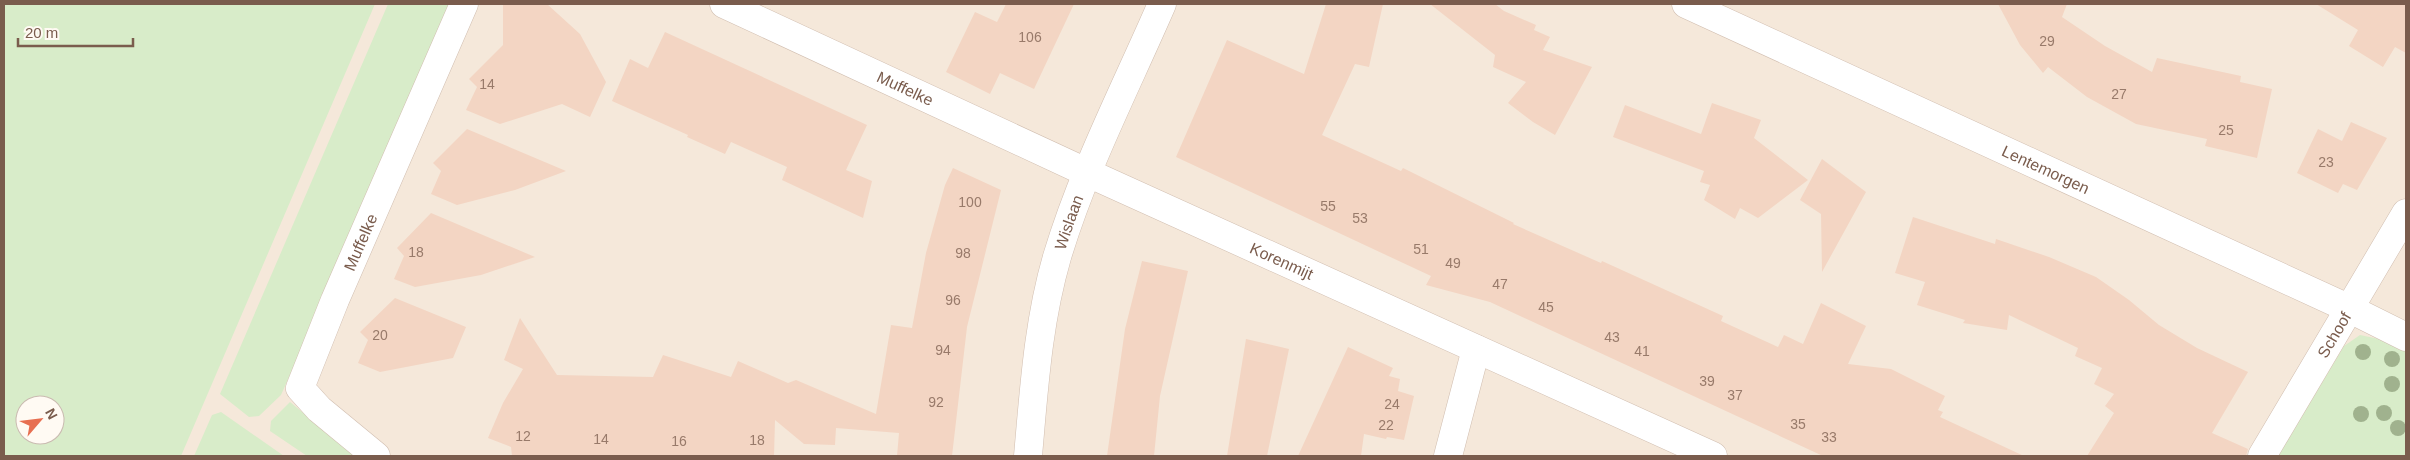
<svg xmlns="http://www.w3.org/2000/svg" width="2410" height="460" viewBox="0 0 2410 460" font-family="Helvetica,sans-serif">
<style>
.residential{fill:#f5e8da;fill-rule:evenodd}
.green{fill:#d8ecc9;fill-rule:evenodd}
.building{fill:#f3d5c3}
.lines{fill:none;stroke-linecap:round;stroke-linejoin:round}
.street-casing{stroke:#d1beb0;stroke-width:29}
.street{stroke:#fff;stroke-width:28}
.tree{fill:#a0b28e}
.labels{text-anchor:middle;dominant-baseline:central;stroke-width:5;stroke-linejoin:round;paint-order:stroke}
.number-label{font-size:14px;fill:#987a6a}
.street-label{font-size:16px;fill:#7a5c4d;stroke:#fffaf3}
</style>
<rect width="100%" height="100%" fill="#fdf6ec"/>
<!-- residential -->
<path class="residential" d="M 4,4 L 2406,4 L 2406,456 L 4,456 ZM 25,405 L 55,405 L 55,435 L 25,435 Z"/>
<!-- green -->
<path class="green" d="M 4,4 L 375,4 L 181,456 L 4,456 ZM 25,405 L 55,405 L 55,435 L 25,435 Z
M 388,4 L 450,4 L 392,146 L 281,395 L 259,416 L 249,417 L 220,394 Z
M 2360,335 L 2379,339 L 2406,352 L 2406,456 L 2278,456 L 2344,346 Z
M 290,402 L 356,456 L 307,456 L 270,431 L 271,421 Z
M 221,412 L 284,456 L 194,456 L 212,415 Z"/>
<!-- building -->
<path class="building" d="M 503,4 L 547,4 L 580,34 L 606,82 L 590,117 L 562,104 L 500,124 L 466,110 L 477,87 L 469,79 L 503,45 Z
M 1006,4 L 1074,4 L 1034,89 L 1000,73 L 990,94 L 946,72 L 975,12 L 997,22 Z
M 1326,4 L 1383,4 L 1369,67 L 1355,64 L 1322,135 L 1401,171 L 1403,168 L 1514,223 L 1513,224 L 1601,263 L 1602,261 L 1723,316 L 1721,321 L 1778,347 L 1784,335 L 1803,344 L 1821,303 L 1866,326 L 1848,364 L 1891,369 L 1945,396 L 1938,410 L 1943,412 L 1940,417 L 2024,456 L 1823,456 L 1490,302 L 1426,285 L 1431,276 L 1176,157 L 1227,40 L 1304,74 Z
M 1430,4 L 1495,4 L 1504,11 L 1536,25 L 1534,30 L 1550,37 L 1543,50 L 1592,67 L 1555,135 L 1533,122 L 1508,103 L 1526,82 L 1493,67 L 1495,55 Z
M 1998,4 L 2067,4 L 2062,17 L 2105,46 L 2152,72 L 2157,58 L 2241,76 L 2240,82 L 2272,89 L 2257,158 L 2205,146 L 2207,139 L 2136,124 L 2087,97 L 2048,67 L 2043,73 L 2020,45 Z
M 2316,4 L 2406,4 L 2406,53 L 2395,47 L 2383,67 L 2349,46 L 2358,30 Z
M 665,32 L 867,125 L 846,170 L 872,181 L 863,218 L 782,180 L 787,167 L 731,142 L 725,154 L 687,137 L 688,135 L 612,101 L 630,59 L 648,68 Z
M 1712,103 L 1761,120 L 1754,138 L 1808,180 L 1758,218 L 1740,208 L 1735,219 L 1704,200 L 1710,185 L 1700,182 L 1704,171 L 1613,137 L 1625,105 L 1701,134 Z
M 2351,122 L 2387,138 L 2357,190 L 2343,184 L 2338,193 L 2297,173 L 2318,129 L 2342,141 Z
M 467,129 L 566,171 L 515,190 L 457,205 L 431,194 L 441,171 L 433,163 Z
M 1822,159 L 1866,192 L 1822,272 L 1821,214 L 1800,200 Z
M 953,168 L 1001,190 L 967,327 L 952,456 L 897,456 L 899,433 L 836,428 L 835,445 L 804,444 L 775,420 L 774,456 L 512,456 L 511,447 L 488,438 L 503,403 L 523,369 L 504,360 L 520,318 L 557,375 L 653,377 L 663,355 L 731,377 L 738,361 L 788,383 L 796,380 L 876,414 L 891,325 L 912,328 L 926,253 L 945,185 Z
M 431,213 L 535,257 L 481,275 L 415,287 L 394,279 L 404,256 L 397,248 Z
M 1913,217 L 1995,244 L 1996,239 L 2049,257 L 2096,277 L 2129,300 L 2159,325 L 2197,348 L 2248,372 L 2212,433 L 2248,449 L 2246,456 L 2087,456 L 2114,413 L 2105,406 L 2114,394 L 2094,384 L 2102,368 L 2075,356 L 2078,348 L 2009,315 L 2007,330 L 1963,323 L 1965,320 L 1917,305 L 1925,282 L 1895,273 Z
M 1142,261 L 1188,271 L 1160,396 L 1154,456 L 1107,456 L 1125,329 Z
M 395,298 L 466,327 L 453,358 L 380,372 L 358,363 L 368,340 L 360,332 Z
M 1246,339 L 1289,349 L 1267,456 L 1227,456 Z
M 1348,347 L 1393,368 L 1389,376 L 1400,379 L 1398,391 L 1414,396 L 1404,440 L 1387,437 L 1386,439 L 1364,434 L 1361,456 L 1298,456 Z"/>
<g class="lines">
<!-- street casing -->
<g class="street-casing">
<g id="street">
<path id="s1" d="M 724,4 L 1088,173 L 1713,456"/>
<path id="s2" d="M 1686,4 L 2350,309 L 2406,337"/>
<path id="s3" d="M 376,456 L 319,409 L 300,388 L 335,300 L 464,4"/>
<path id="s4" d="M 1028,456 C 1034,389 1038,322 1057,257 C 1083,170 1126,87 1162,4"/>
<path d="M 1448,456 L 1476,349"/>
<path id="s5" d="M 2262,456 L 2406,213"/>
</g>
</g>
<!-- street -->
<use href="#street" class="street"/>
</g>
<!-- trees -->
<g class="tree">
<circle cx="2363" cy="352" r="8"/>
<circle cx="2392" cy="359" r="8"/>
<circle cx="2392" cy="384" r="8"/>
<circle cx="2384" cy="413" r="8"/>
<circle cx="2361" cy="414" r="8"/>
<circle cx="2398" cy="428" r="8"/>
</g>
<g class="labels">
<!-- number labels -->
<g class="number-label">
<text x="1030" y="37">106</text>
<text x="2047" y="41">29</text>
<text x="487" y="84">14</text>
<text x="2119" y="94">27</text>
<text x="2226" y="130">25</text>
<text x="2326" y="162">23</text>
<text x="970" y="202">100</text>
<text x="1328" y="206">55</text>
<text x="1360" y="218">53</text>
<text x="1421" y="249">51</text>
<text x="416" y="252">18</text>
<text x="963" y="253">98</text>
<text x="1453" y="263">49</text>
<text x="1500" y="284">47</text>
<text x="953" y="300">96</text>
<text x="1546" y="307">45</text>
<text x="380" y="335">20</text>
<text x="1612" y="337">43</text>
<text x="943" y="350">94</text>
<text x="1642" y="351">41</text>
<text x="1707" y="381">39</text>
<text x="1735" y="395">37</text>
<text x="936" y="402">92</text>
<text x="1392" y="404">24</text>
<text x="1798" y="424">35</text>
<text x="1386" y="425">22</text>
<text x="523" y="436">12</text>
<text x="1829" y="437">33</text>
<text x="601" y="439">14</text>
<text x="757" y="440">18</text>
<text x="679" y="441">16</text>
</g>
<!-- street labels -->
<g class="street-label">
<text stroke="none"><textPath href="#s1" startOffset="200">Muffelke</textPath></text>
<text stroke="none"><textPath href="#s2" startOffset="396">Lentemorgen</textPath></text>
<text stroke="none"><textPath href="#s4" startOffset="238">Wislaan</textPath></text>
<text stroke="none"><textPath href="#s3" startOffset="260">Muffelke</textPath></text>
<text stroke="none"><textPath href="#s1" startOffset="614">Korenmijt</textPath></text>
<text stroke="none"><textPath href="#s5" startOffset="141">Schoof</textPath></text>
</g>
</g>
<!-- border -->
<rect width="2410" height="460" fill="none" stroke="#7a5c4d" stroke-width="10"/>
<!-- north arrow -->
<g transform="translate(40 420) rotate(62)"><circle r="24" fill="#fffaf3" stroke="#cabbb1"/>
<path d="M0-4L9 19L0 12L-9 19Z" fill="#e76f51"/>
<text y="-8" font-size="14" font-weight="bold" text-anchor="middle" fill="#7a5c4d">N</text>
</g>
<!-- scale -->
<path d="M18 38v8h115v-8" fill="none" stroke="#7a5c4d" stroke-width="2.5"/>
<text x="25" y="38" font-size="15" fill="#7a5c4d" stroke="#fffaf3" stroke-width="4" paint-order="stroke">20 m</text>
</svg>
